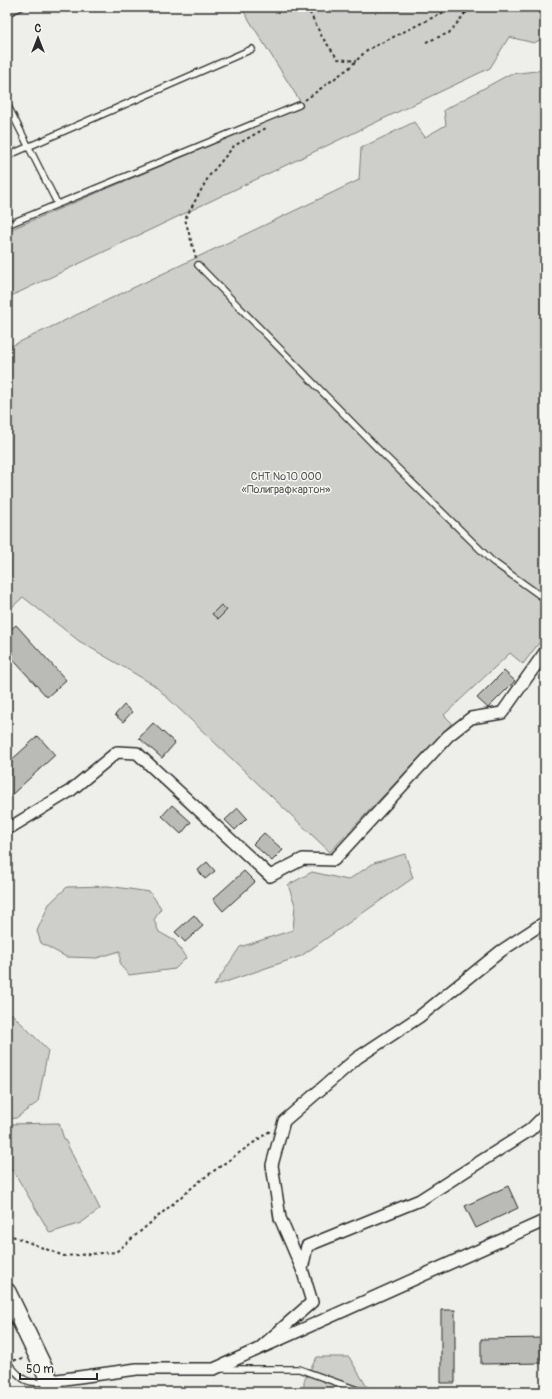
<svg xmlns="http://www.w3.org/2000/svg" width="552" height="1399" viewBox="0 0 552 1399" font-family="Pangolin,sans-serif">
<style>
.green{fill:#cececa;stroke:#7c7c7a}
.building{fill:#babab7;stroke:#2b2b2b}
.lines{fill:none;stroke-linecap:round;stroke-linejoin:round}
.lane-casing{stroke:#2b2b2b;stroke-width:8}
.street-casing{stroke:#2b2b2b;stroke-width:14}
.primary-casing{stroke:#2b2b2b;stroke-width:20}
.path{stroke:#2b2b2b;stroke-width:2;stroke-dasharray:3 3;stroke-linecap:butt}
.lane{stroke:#f6f6f2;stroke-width:5.5}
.street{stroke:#f6f6f2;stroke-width:11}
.primary{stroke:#f6f6f2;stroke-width:17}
.labels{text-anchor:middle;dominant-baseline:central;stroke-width:3;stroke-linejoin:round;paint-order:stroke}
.park-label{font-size:11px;fill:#545453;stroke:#f6f6f2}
</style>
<rect width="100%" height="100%" fill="#eeeeea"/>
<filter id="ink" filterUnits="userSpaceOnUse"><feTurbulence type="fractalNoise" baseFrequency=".025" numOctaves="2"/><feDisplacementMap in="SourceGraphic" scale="8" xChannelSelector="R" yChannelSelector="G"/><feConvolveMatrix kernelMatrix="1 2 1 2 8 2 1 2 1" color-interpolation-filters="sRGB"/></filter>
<g filter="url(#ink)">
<!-- green -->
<path class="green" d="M 241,7 L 545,7 L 545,37 L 534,43 L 509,37 L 490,68 L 7,298 L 7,231 L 303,106 Z
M 545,70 L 545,635 L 523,664 L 510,653 L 444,715 L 452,723 L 330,852 L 154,685 L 79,641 L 23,597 L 7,612 L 7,348 L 359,180 L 361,148 L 414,122 L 425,137 L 446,125 L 444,110 L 510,74 Z
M 405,854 L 413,878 L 301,956 L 214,986 L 240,947 L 293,930 L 295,905 L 288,885 L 312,872 L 348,880 L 374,863 Z
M 108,886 L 150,892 L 161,908 L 154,920 L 159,932 L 175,941 L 186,958 L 175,969 L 129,975 L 120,965 L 120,951 L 97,958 L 66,957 L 41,943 L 37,931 L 49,904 L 67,887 Z
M 7,1009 L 48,1050 L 38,1102 L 16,1118 L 7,1119 Z
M 59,1123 L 63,1136 L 100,1209 L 81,1223 L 50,1233 L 17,1177 L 7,1164 L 7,1127 L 8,1124 Z
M 317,1357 L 349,1357 L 367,1387 L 367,1392 L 304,1392 L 304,1381 Z"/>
<!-- building -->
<path class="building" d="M 221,605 L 227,610 L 218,619 L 212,614 Z
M 16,625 L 66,680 L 47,697 L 7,653 L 7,633 Z
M 504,671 L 515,681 L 488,708 L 477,698 Z
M 124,705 L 132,712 L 123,722 L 115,715 Z
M 153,723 L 175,743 L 162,758 L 139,738 Z
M 38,736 L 55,755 L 7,799 L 7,764 Z
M 172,805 L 191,822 L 181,834 L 162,816 Z
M 238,808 L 247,818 L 235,830 L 225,820 Z
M 264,833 L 283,850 L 272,861 L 253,844 Z
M 207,862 L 215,871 L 205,879 L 198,870 Z
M 244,871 L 255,882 L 223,911 L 213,899 Z
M 194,915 L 203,926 L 185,942 L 175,932 Z
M 508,1186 L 518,1208 L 476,1228 L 465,1206 Z
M 441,1310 L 455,1310 L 455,1383 L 441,1383 Z
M 545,1338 L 545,1363 L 481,1364 L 481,1339 Z"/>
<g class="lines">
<!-- lane casing -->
<g class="lane-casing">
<path id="lane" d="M 7,13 L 21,7
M 7,104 L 57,203
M 7,156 L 252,49
M 7,225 L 299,105
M 198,265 L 382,453 L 492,561 L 545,599
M 7,1362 C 21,1378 25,1386 48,1381
M 222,1369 L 299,1369 L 363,1392"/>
</g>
<!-- street casing -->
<g class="street-casing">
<path id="street" d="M 7,828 L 11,827 L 70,791 L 117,752 L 137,753 L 270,876 L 303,859 L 334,860 L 448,736 L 471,718 L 502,713 L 545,652
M 302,1269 L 307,1246 L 420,1200 L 530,1130 L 545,1115
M 261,1347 L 312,1302 L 302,1269 L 280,1218 L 272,1165 L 284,1121 L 357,1058 L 419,1017 L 501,951 L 545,922
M 50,1381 L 137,1369 L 214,1369 L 544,1221"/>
</g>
<!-- primary casing -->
<g class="primary-casing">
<path id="primary" d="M 7,1292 L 55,1392"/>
</g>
<!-- path -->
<path class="path" d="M 307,7 L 322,37 L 338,59 L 356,61
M 465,14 L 470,7
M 426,42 L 449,33 L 464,15 L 464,7
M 305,100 L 349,68 L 367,50 L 450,9 L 452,7
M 196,258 L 185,219 L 209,176 L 234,146 L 266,128
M 7,1234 L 64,1256 L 116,1252 L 201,1180 L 270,1131
M 14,1360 L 26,1359"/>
<!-- lane -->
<use href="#lane" class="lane"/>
<!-- street -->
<use href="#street" class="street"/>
<!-- primary -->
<use href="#primary" class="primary"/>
</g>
</g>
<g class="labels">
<!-- park labels -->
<g class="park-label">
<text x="286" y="476">СНТ №10 ООО<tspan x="286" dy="13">«Полиграфкартон»</tspan></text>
</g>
</g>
<!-- margin -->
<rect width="552" height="1399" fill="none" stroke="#f6f6f2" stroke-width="24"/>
<rect x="12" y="12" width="528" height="1375" fill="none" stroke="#2b2b2b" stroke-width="1.5" filter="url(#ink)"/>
<!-- north arrow -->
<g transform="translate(38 38)" stroke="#f6f6f2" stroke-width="3" paint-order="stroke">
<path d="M0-3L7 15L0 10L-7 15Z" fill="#2b2b2b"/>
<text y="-6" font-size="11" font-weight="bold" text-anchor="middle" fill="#2b2b2b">С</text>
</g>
<!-- scale -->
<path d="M20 1373v6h77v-6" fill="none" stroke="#2b2b2b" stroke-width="2"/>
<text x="26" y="1373" font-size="12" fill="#2b2b2b" stroke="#f6f6f2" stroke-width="3" paint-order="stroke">50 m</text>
</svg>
